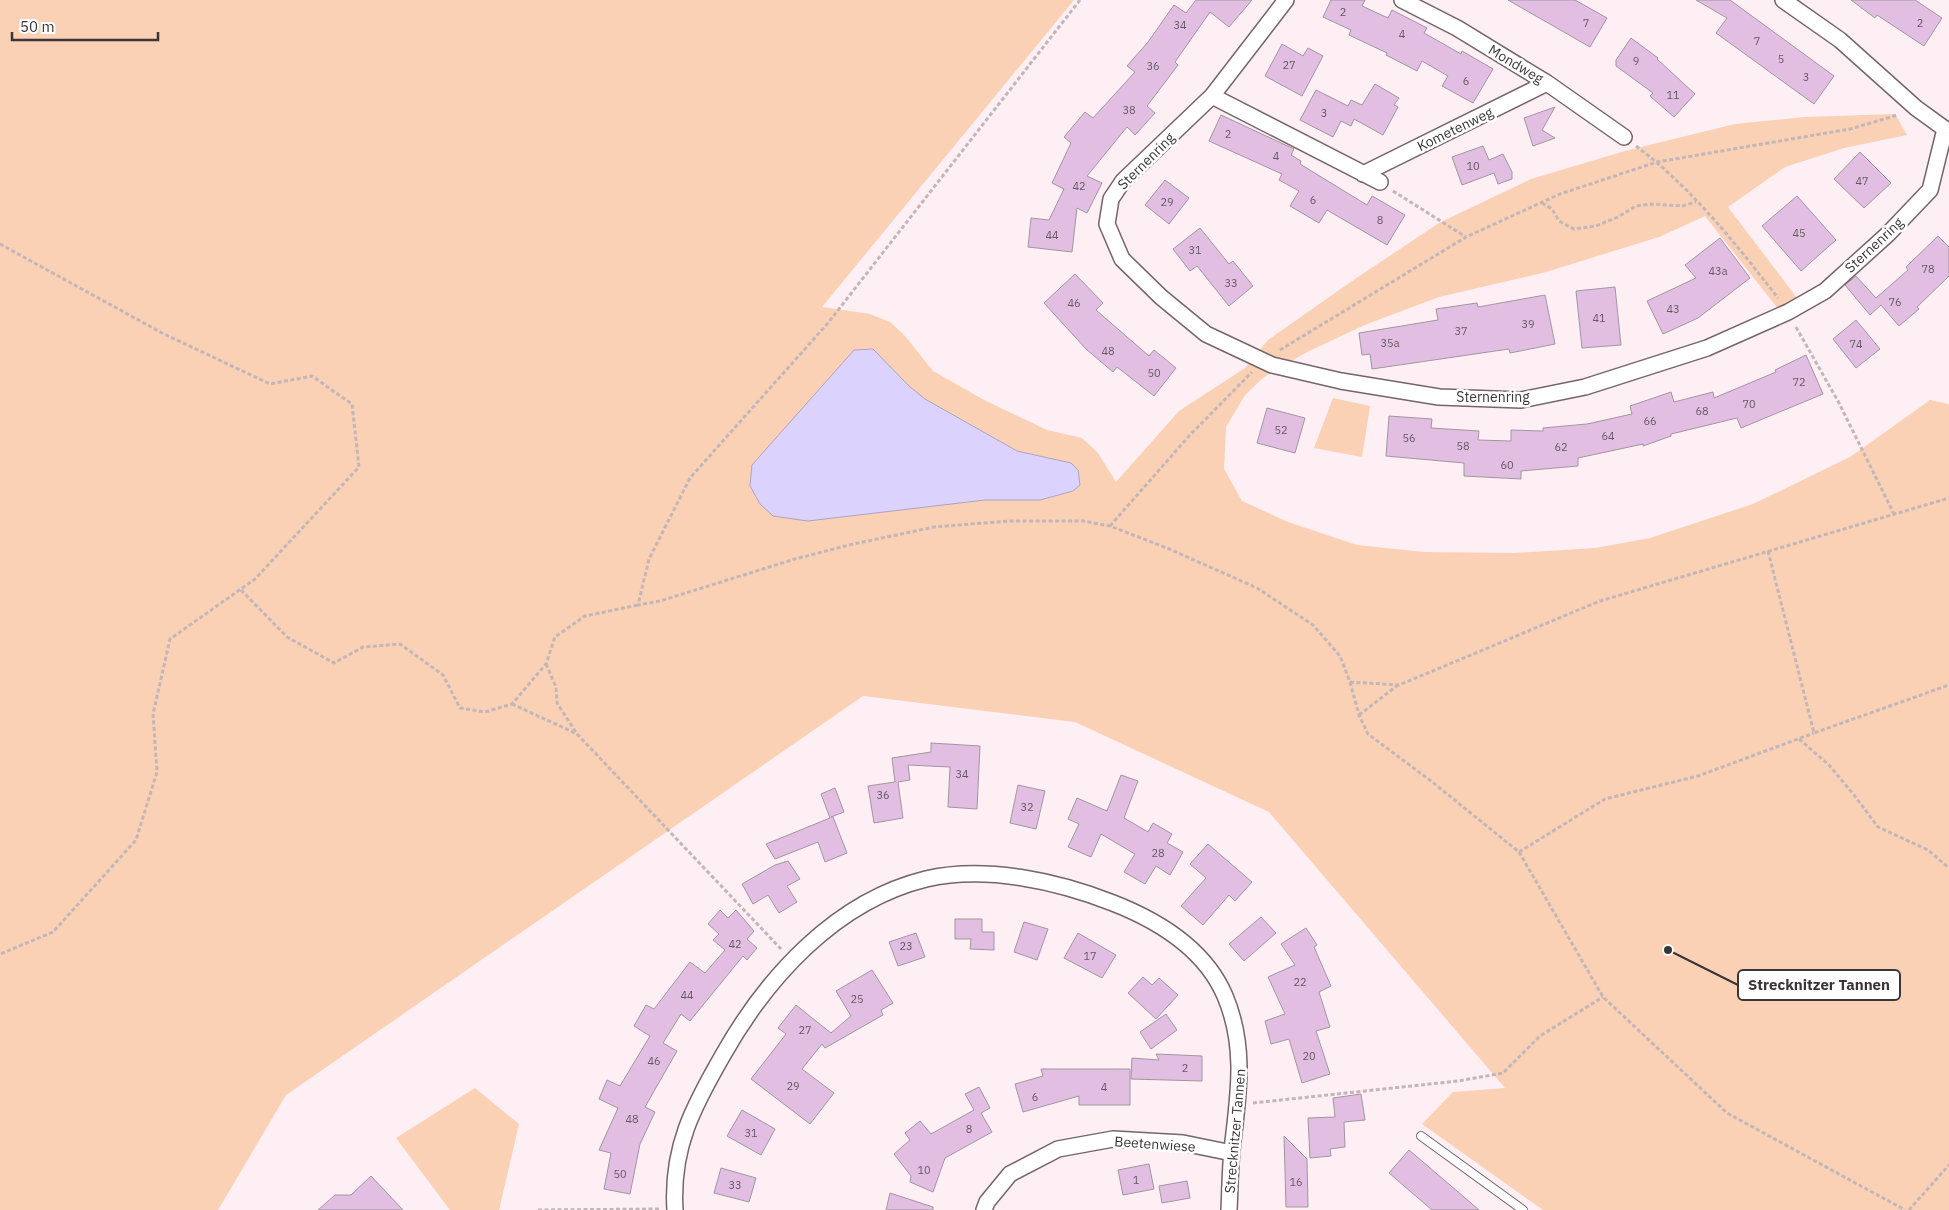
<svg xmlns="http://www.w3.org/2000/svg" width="1949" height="1210" viewBox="0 0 1949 1210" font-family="'IBM Plex Sans',sans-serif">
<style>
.green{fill:#fad1b4}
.water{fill:#dcd2fe;stroke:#aca3c2}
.building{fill:#e2bfe2;stroke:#a196a0}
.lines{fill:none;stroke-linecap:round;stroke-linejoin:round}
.lane-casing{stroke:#74656a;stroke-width:10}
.street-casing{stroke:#74656a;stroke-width:18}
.path{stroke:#c2b6b9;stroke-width:3;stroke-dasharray:4 2.5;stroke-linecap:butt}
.lane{stroke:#fff;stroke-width:8}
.street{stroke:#fff;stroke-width:15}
.labels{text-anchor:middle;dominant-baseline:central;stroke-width:5;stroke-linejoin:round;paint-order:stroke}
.number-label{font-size:11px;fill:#655862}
.street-label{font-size:14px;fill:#3b3537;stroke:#fff}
.leader{fill:none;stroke:#3b3537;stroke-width:2}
.callout-dot{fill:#3b3537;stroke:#fff;stroke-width:2}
.callout{fill:#fff;stroke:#3b3537;stroke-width:2}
.callout-label{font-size:15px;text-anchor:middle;font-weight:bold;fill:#3b3537}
</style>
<rect width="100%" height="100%" fill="#fdeff3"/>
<!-- green -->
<path class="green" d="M 0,0 L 1074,0 L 822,307 L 870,314 L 890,322 L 905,336 L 933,371 L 984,400 L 1047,430 L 1082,438 L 1098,453 L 1116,482 L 1179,411 L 1245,368 L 1268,340 L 1355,279 L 1439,223 L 1531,179 L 1625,151 L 1735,124 L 1805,117 L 1895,114 L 1907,135 L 1844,148 L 1785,167 L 1728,207 L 1797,298 L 1779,310 L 1705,216 L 1659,237 L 1578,262 L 1546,272 L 1439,297 L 1367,324 L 1307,352 L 1264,377 L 1245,395 L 1226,427 L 1224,469 L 1242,501 L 1288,522 L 1357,545 L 1424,552 L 1514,553 L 1595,548 L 1650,538 L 1753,504 L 1850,457 L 1930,400 L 1949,404 L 1949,1210 L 1543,1210 L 1422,1124 L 1453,1092 L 1505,1088 L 1269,812 L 1075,722 L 863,696 L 286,1095 L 218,1210 L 0,1210 Z
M 1333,398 L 1370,406 L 1362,457 L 1314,448 Z
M 475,1088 L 519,1124 L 499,1210 L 450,1210 L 396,1138 Z"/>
<!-- water -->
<path class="water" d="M 873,349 L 909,386 L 925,399 L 1017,451 L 1071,463 L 1078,470 L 1080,485 L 1073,491 L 1040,500 L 985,500 L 808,521 L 773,516 L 760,504 L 750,486 L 752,465 L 854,350 Z"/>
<!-- building -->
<path class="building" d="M 1196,0 L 1252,0 L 1229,27 L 1210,12 L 1175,62 L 1178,65 L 1147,106 L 1155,113 L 1135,135 L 1127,127 L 1087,176 L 1102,183 L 1087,213 L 1077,208 L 1072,252 L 1028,247 L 1031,218 L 1049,220 L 1064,189 L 1052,183 L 1071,143 L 1064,137 L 1085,112 L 1093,118 L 1135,72 L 1127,66 L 1148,42 L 1174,5 L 1186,13 Z
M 1331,0 L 1365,0 L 1362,6 L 1388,18 L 1392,10 L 1427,28 L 1424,33 L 1461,54 L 1462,51 L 1493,69 L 1473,103 L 1442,86 L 1448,76 L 1422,61 L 1417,71 L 1386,55 L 1387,53 L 1349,35 L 1351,30 L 1323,17 Z
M 1508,0 L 1575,0 L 1607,18 L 1590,47 Z
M 1696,0 L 1730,0 L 1834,76 L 1814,104 L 1716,33 L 1727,18 Z
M 1851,0 L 1915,0 L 1942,18 L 1924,46 L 1877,15 L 1875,18 Z
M 1631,38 L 1658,58 L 1657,59 L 1695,94 L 1674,117 L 1650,96 L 1653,93 L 1616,66 L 1616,60 Z
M 1282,44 L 1303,56 L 1308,48 L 1323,56 L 1302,96 L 1265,76 Z
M 1375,84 L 1399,98 L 1394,105 L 1398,107 L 1383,135 L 1354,119 L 1351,126 L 1341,121 L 1333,137 L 1300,120 L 1316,90 L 1348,106 L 1351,100 L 1362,105 Z
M 1555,107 L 1542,130 L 1555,138 L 1533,146 L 1524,118 Z
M 1221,115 L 1294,149 L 1291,155 L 1301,161 L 1300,164 L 1367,205 L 1372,196 L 1405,215 L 1387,245 L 1327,210 L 1319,223 L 1290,206 L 1299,191 L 1279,180 L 1282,174 L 1209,141 Z
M 1483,146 L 1489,160 L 1503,154 L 1512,172 L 1512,179 L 1498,184 L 1494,173 L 1462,185 L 1452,157 Z
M 1860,152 L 1891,183 L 1864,208 L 1834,179 Z
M 1165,180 L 1189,198 L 1169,224 L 1145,205 Z
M 1797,196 L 1836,240 L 1801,271 L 1762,226 Z
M 1200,228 L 1229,264 L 1233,261 L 1253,286 L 1229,306 L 1197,266 L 1190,271 L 1173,249 Z
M 1938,236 L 1949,247 L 1949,276 L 1917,307 L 1919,309 L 1899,326 L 1881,305 L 1870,315 L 1845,285 L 1856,276 L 1876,298 L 1908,270 L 1906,267 Z
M 1720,238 L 1750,278 L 1698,318 L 1663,334 L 1647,301 L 1696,278 L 1685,265 Z
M 1075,274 L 1103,303 L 1096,310 L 1149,356 L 1154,350 L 1176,368 L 1154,396 L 1117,367 L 1113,372 L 1086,349 L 1044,303 Z
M 1615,287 L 1621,345 L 1582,348 L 1576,291 Z
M 1545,295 L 1555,344 L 1510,353 L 1509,349 L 1372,369 L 1370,354 L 1362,355 L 1359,333 L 1438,320 L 1436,309 L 1477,303 L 1478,307 Z
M 1856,320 L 1880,349 L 1856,368 L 1833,339 Z
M 1806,355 L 1823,394 L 1741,428 L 1737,418 L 1671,434 L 1671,436 L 1643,446 L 1643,444 L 1578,458 L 1578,466 L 1521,471 L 1521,479 L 1464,476 L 1464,463 L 1386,456 L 1389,416 L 1432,419 L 1431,428 L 1479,431 L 1478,440 L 1511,441 L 1511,430 L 1543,431 L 1543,428 L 1587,424 L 1632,414 L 1630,406 L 1671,392 L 1674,402 L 1713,392 L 1714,398 L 1776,372 L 1775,370 Z
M 1267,408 L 1305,418 L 1295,453 L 1257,443 Z
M 931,743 L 980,746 L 977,809 L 948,807 L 950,767 L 908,765 L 910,780 L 898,782 L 903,818 L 874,823 L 868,786 L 895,782 L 892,758 L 931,752 Z
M 1121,775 L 1138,781 L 1124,818 L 1148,832 L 1153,823 L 1172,834 L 1167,843 L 1183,852 L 1170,875 L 1156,866 L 1145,884 L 1124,872 L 1135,854 L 1101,834 L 1091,857 L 1068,847 L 1079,824 L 1068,819 L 1077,798 L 1107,811 Z
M 1018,785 L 1045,791 L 1036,829 L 1010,823 Z
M 835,788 L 844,812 L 831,817 L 833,817 L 847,853 L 825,862 L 818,842 L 775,859 L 766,844 L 830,818 L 821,794 Z
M 1208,844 L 1252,882 L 1235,901 L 1229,895 L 1203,925 L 1181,906 L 1206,878 L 1190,864 Z
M 788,861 L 800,879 L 787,886 L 797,902 L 779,913 L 768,895 L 753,904 L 742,884 L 775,865 Z
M 720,910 L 728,918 L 736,910 L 754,931 L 747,939 L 757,948 L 747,960 L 743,956 L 690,1021 L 681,1014 L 663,1043 L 677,1051 L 645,1107 L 655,1112 L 640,1144 L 630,1194 L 604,1189 L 611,1153 L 599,1150 L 618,1108 L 599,1099 L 607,1080 L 620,1086 L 650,1036 L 634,1026 L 646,1005 L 654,1009 L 690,962 L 705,973 L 725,950 L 713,940 L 719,934 L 708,924 Z
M 1261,917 L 1276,933 L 1244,961 L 1229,944 Z
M 955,919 L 982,919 L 982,932 L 994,932 L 994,950 L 970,949 L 971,939 L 955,939 Z
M 1024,922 L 1048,929 L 1037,960 L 1014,952 Z
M 1306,928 L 1317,945 L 1314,947 L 1331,986 L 1319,992 L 1330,1027 L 1316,1031 L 1330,1074 L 1302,1083 L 1289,1039 L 1271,1044 L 1265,1021 L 1285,1014 L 1268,977 L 1295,965 L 1281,944 Z
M 916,933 L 925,957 L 898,966 L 889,942 Z
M 1078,933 L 1116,955 L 1102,978 L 1064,958 Z
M 872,970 L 893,1003 L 881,1010 L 883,1015 L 825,1048 L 822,1044 L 802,1069 L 834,1093 L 810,1124 L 751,1079 L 786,1034 L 778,1028 L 796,1005 L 831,1033 L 851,1016 L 836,991 Z
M 1143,977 L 1152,985 L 1159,978 L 1178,995 L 1156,1019 L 1128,993 Z
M 1166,1014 L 1177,1030 L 1151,1049 L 1140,1032 Z
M 1156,1054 L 1202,1056 L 1202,1081 L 1131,1079 L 1132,1058 L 1159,1060 Z
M 1041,1069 L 1130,1069 L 1130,1105 L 1079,1105 L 1079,1096 L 1023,1112 L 1015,1084 L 1043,1076 Z
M 979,1087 L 990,1108 L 981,1113 L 992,1132 L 945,1158 L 933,1192 L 910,1182 L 911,1176 L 894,1154 L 910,1140 L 905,1133 L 920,1121 L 931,1134 L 974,1110 L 965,1094 Z
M 1361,1094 L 1365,1120 L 1344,1122 L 1345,1147 L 1330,1149 L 1331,1156 L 1310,1158 L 1308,1118 L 1335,1117 L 1333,1098 Z
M 742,1110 L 775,1129 L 761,1155 L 727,1136 Z
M 1284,1136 L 1307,1159 L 1308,1207 L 1286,1207 Z
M 1409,1150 L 1450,1185 L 1479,1210 L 1432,1210 L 1389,1173 Z
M 1149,1164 L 1154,1189 L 1123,1195 L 1118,1170 Z
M 721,1168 L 756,1178 L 749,1202 L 714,1193 Z
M 371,1176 L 403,1210 L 318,1210 L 335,1195 L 351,1195 Z
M 1187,1181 L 1190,1198 L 1162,1203 L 1159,1186 Z
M 890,1193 L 933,1207 L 933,1210 L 886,1210 Z"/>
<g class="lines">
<!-- lane casing -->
<g class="lane-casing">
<path id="lane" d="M 1421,1136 L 1523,1210"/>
</g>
<!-- street casing -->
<g class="street-casing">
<path id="street" d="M 1286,0 L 1212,96 L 1123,181 L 1111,199 L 1107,224 L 1122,259 L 1161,297 L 1206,334 L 1272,365 L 1341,381 L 1439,397 L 1521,400 L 1585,387 L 1707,348 L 1788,312 L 1825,291 L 1888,234 L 1930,190 L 1945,129
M 1402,0 L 1457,28 L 1547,83 L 1624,137
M 1783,0 L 1840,40 L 1916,108 L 1945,129
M 1212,96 L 1380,182
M 1363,174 L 1547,83
M 675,1210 C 671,1148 693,1107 723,1055 C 767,977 836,901 926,879 C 985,865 1057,881 1113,903 C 1159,921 1205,949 1225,996 C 1247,1048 1238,1097 1232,1150 C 1230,1170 1230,1190 1229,1210
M 984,1210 L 987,1202 L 1010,1174 L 1058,1149 L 1113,1139 L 1183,1143 L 1232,1153"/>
</g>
<!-- path -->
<path class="path" d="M 1080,0 L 828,323 L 690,478 L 649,559 L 638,605 L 660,601 L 795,559 L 849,545 L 934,527 L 1010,521 L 1083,521 L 1110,526 L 1167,548 L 1257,588 L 1313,625 L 1340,656 L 1350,682 L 1399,685 L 1600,601 L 1949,498
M 1636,146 C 1692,188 1736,244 1778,298
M 1393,191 L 1466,237
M 1542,203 L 1552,209 L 1559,221 L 1574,229 L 1596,226 L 1618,217 L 1636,206 L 1651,204 L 1682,206 L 1696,202
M 0,244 L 162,333 L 270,384 L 312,376 L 352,404 L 359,467 L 255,579 L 170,639 L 153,714 L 157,772 L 136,840 L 53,932 L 0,954
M 1796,327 L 1839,403 L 1894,514
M 1280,350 L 1466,237 L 1560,194 L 1657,162 L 1850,129 L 1898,115
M 1110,526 L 1189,436 L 1252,372
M 1768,551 L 1814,733 L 1949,685
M 241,590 L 287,637 L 334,663 L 363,647 L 400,644 L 443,675 L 460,708 L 485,712 L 512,704 L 546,664 L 555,637 L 585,616 L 638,605
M 546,664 L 556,687 L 557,703 L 577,734 L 781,949
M 1350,682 L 1359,715 L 1368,734 L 1431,781 L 1519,852 L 1605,799 L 1698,776 L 1814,733
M 512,704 L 575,733
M 1359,715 L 1398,685
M 1799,739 L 1829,765 L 1854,795 L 1878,827 L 1928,850 L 1949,868
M 1519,852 L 1603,997 L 1727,1113 L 1905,1210
M 1253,1103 L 1458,1081 L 1503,1073 L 1540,1036 L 1603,997
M 538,1210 L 659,1209
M 1909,1210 L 1949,1165"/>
<!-- lane -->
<use href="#lane" class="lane"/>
<!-- street -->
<use href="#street" class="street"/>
</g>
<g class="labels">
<!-- number labels -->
<g class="number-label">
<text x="1343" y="12">2</text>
<text x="1586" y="23">7</text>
<text x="1920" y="23">2</text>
<text x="1180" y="25">34</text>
<text x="1402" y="34">4</text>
<text x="1757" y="41">7</text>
<text x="1781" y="59">5</text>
<text x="1636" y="61">9</text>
<text x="1289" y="65">27</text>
<text x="1153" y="66">36</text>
<text x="1806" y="77">3</text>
<text x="1466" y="81">6</text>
<text x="1673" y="95">11</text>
<text x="1129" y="110">38</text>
<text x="1324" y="113">3</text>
<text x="1228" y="134">2</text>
<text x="1276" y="156">4</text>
<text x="1473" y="166">10</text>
<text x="1862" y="181">47</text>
<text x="1079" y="186">42</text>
<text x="1313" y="200">6</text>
<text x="1167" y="202">29</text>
<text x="1380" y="220">8</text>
<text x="1799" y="233">45</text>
<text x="1052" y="235">44</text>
<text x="1195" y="250">31</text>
<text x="1928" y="269">78</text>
<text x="1718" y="271">43a</text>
<text x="1231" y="283">33</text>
<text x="1895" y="302">76</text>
<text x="1074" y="303">46</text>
<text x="1673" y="309">43</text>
<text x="1599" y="318">41</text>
<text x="1528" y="324">39</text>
<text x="1461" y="331">37</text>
<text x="1390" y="343">35a</text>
<text x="1856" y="344">74</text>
<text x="1108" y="351">48</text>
<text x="1154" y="373">50</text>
<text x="1799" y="382">72</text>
<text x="1749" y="404">70</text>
<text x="1702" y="411">68</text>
<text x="1650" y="421">66</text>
<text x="1281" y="430">52</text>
<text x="1608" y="436">64</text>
<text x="1409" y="438">56</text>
<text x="1463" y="446">58</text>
<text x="1561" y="447">62</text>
<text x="1507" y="465">60</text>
<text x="962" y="774">34</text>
<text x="883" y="795">36</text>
<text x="1027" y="807">32</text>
<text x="1158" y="853">28</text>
<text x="735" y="944">42</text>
<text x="906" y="946">23</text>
<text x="1090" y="956">17</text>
<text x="1300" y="982">22</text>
<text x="687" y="995">44</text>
<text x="857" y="999">25</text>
<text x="805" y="1030">27</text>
<text x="1309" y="1056">20</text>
<text x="654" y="1061">46</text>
<text x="1185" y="1068">2</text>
<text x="793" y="1086">29</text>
<text x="1104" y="1087">4</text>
<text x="1035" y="1097">6</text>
<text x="632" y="1119">48</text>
<text x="969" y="1129">8</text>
<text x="751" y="1133">31</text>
<text x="924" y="1170">10</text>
<text x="620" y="1174">50</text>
<text x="1136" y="1180">1</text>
<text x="1296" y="1182">16</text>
<text x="735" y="1185">33</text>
</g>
<!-- street labels -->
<g class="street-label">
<text transform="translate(1516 64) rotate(31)">Mondweg</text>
<text transform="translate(1455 129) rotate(-26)">Kometenweg</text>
<text transform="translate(1146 161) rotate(-45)">Sternenring</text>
<text transform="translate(1874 245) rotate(-43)">Sternenring</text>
<text x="1493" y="397">Sternenring</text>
<text transform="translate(1235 1131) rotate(-85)">Strecknitzer Tannen</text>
<text transform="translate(1155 1144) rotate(4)">Beetenwiese</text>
</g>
</g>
<!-- callouts -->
<path class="leader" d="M1668 950L1738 985"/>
<circle class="callout-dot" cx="1668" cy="950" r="5"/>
<rect class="callout" x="1738" y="970" width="162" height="30" rx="5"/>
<g class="callout-label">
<text x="1819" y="990">Strecknitzer Tannen</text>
</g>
<!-- scale -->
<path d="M12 32v8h146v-8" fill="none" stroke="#3b3537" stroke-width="2.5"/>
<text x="20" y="32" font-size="15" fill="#3b3537" stroke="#ffffff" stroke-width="4" paint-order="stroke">50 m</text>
</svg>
